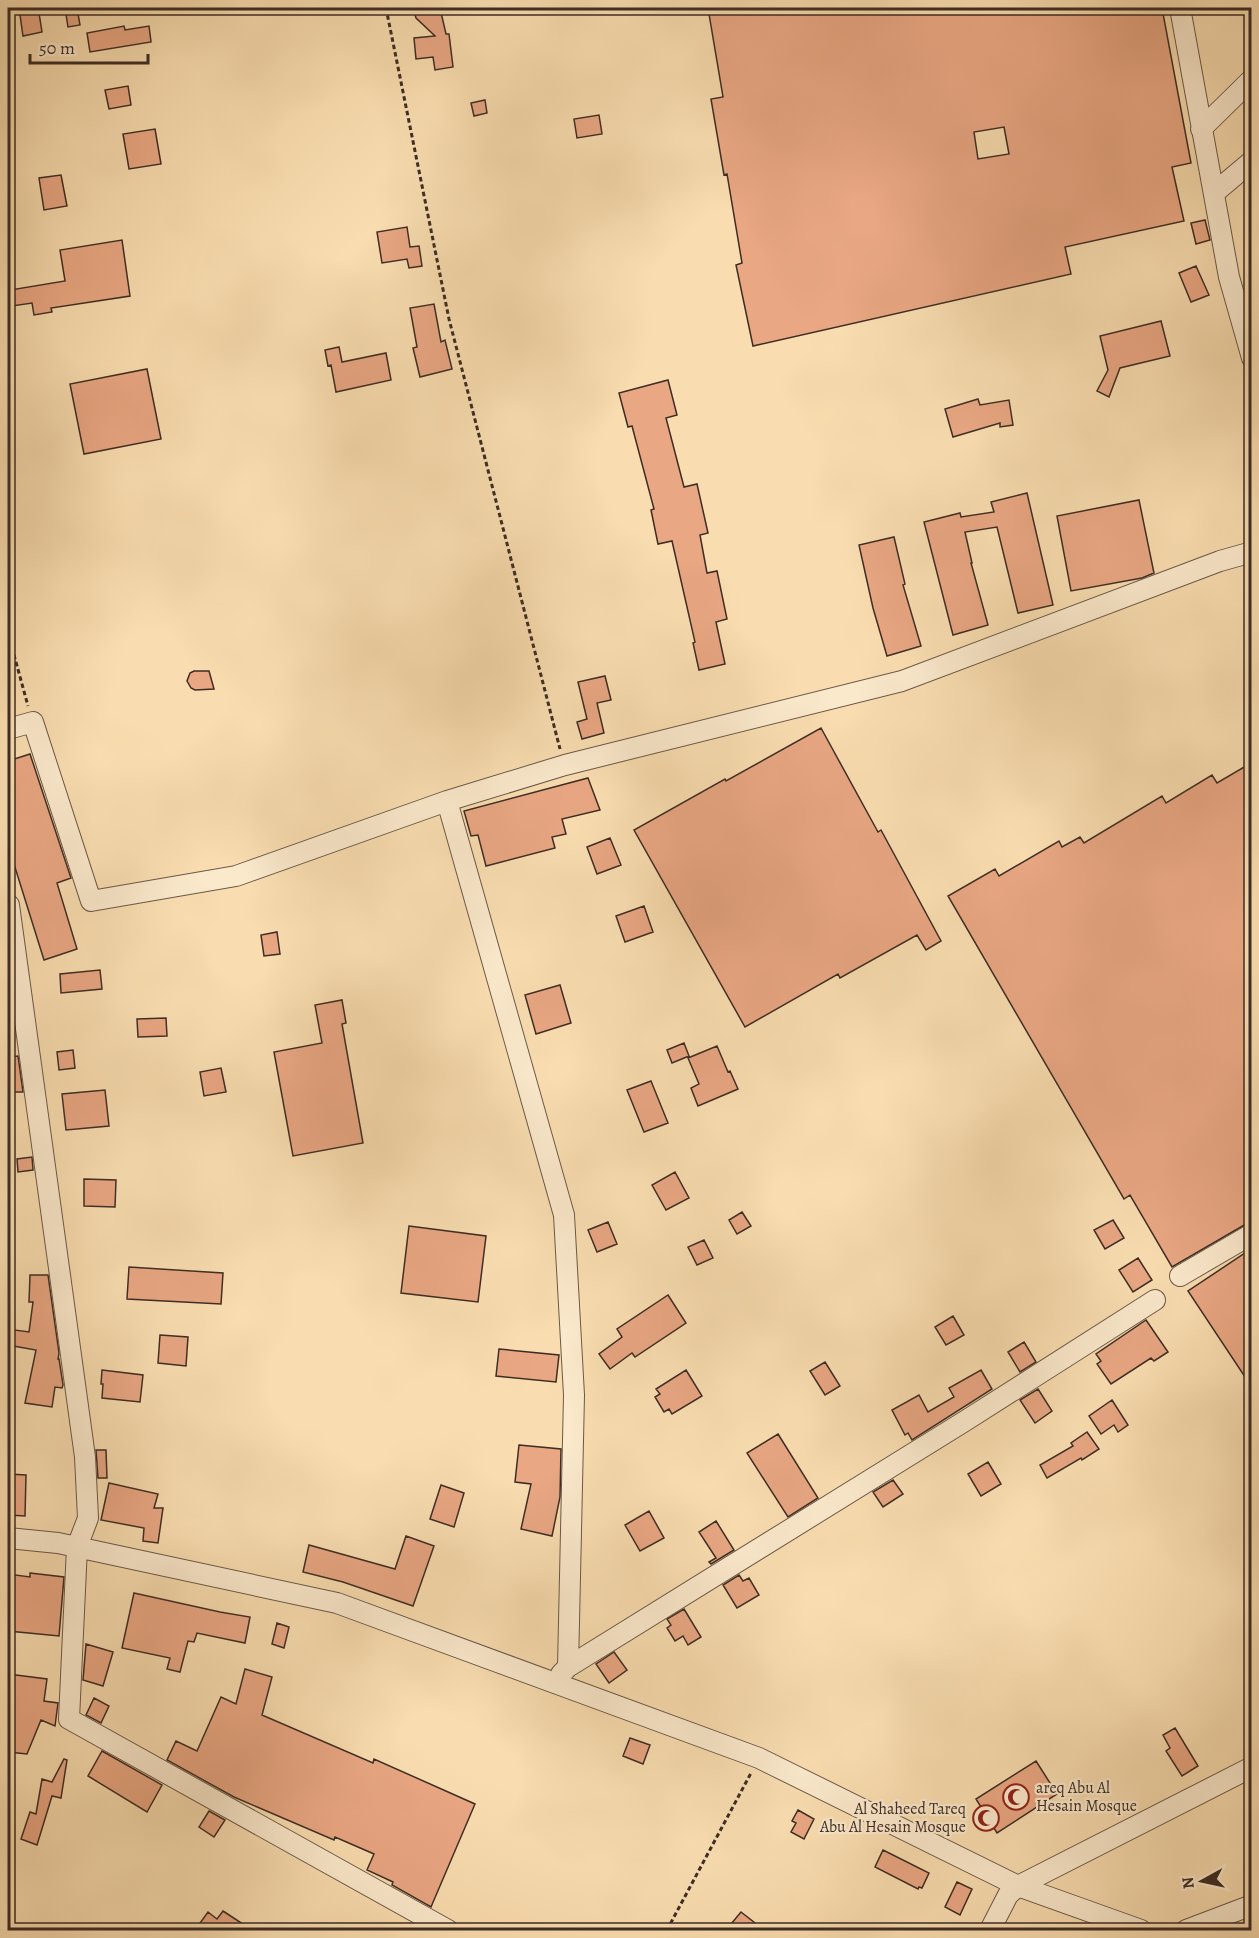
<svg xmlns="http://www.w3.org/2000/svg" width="1259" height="1938" viewBox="0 0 1259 1938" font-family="Alegreya,serif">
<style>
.building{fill:#e9a783;stroke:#3d2d25;stroke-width:1.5;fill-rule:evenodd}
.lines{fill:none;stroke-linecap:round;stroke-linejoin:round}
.minor-casing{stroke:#6c5948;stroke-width:22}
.path{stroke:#3d2d25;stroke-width:3;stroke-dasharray:4.5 3;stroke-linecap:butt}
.minor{stroke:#fbe9cc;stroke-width:20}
.labels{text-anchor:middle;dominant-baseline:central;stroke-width:4.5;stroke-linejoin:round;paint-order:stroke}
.poi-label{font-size:16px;fill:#3d2d25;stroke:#fbe9cc;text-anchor:start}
</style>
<rect width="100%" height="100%" fill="#f9ddb0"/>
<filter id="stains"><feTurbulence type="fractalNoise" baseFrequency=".00333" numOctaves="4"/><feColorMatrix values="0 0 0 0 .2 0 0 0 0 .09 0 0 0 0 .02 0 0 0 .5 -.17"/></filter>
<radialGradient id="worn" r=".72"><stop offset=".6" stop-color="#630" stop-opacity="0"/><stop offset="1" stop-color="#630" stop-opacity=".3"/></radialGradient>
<!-- building -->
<path class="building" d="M 19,8 L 33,8 L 34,14 L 39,13 L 42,32 L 23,36 Z
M 65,8 L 77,8 L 80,25 L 68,27 Z
M 413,8 L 440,8 L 446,34 L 449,34 L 453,67 L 435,70 L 433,57 L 416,59 L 414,38 L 435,36 L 416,18 Z
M 708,8 L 1162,8 L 1191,163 L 1172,167 L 1184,221 L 1065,247 L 1071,274 L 753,346 L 736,265 L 742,263 L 727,174 L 724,175 L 711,99 L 723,97 ZM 1004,127 L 1009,154 L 978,159 L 974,132 Z
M 124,26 L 125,30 L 149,26 L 151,42 L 90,52 L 87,33 Z
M 128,86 L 131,105 L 109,109 L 105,90 Z
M 485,100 L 487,113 L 474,116 L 471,103 Z
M 599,115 L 602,134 L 577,138 L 574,119 Z
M 155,129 L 161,164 L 129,169 L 123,134 Z
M 61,175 L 67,206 L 44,210 L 39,178 Z
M 1205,220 L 1210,240 L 1196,244 L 1191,223 Z
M 407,227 L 410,247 L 419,246 L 422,266 L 409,268 L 407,259 L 382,263 L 377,232 Z
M 122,240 L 130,296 L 51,308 L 52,312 L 34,315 L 32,303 L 12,306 L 10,290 L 65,281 L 60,250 Z
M 1196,266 L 1209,295 L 1191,302 L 1179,273 Z
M 434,304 L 441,342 L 445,340 L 452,369 L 420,377 L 413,348 L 417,347 L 410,308 Z
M 1161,321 L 1170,356 L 1120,368 L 1109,397 L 1097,391 L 1108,370 L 1100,336 Z
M 339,347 L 342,362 L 386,353 L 391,380 L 336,392 L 331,365 L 328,366 L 325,350 Z
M 147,369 L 161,439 L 84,454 L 70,384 Z
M 668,380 L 677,415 L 666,418 L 684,487 L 697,484 L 708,533 L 700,535 L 707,573 L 717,571 L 727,619 L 716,622 L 725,664 L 699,670 L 693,643 L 695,642 L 672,541 L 658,544 L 651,510 L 654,509 L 632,426 L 628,427 L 619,393 Z
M 978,399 L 980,405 L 1009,400 L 1013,425 L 1000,427 L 1000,423 L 953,437 L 945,409 Z
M 1027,493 L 1053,605 L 1018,613 L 997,527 L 965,532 L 972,563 L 971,563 L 988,625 L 953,635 L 924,522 L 960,513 L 961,517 L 994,512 L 991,502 Z
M 1139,500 L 1154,573 L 1142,578 L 1071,591 L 1057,516 Z
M 894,537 L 905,584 L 903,585 L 921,646 L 887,656 L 873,608 L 859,545 Z
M 194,671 L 209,671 L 214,689 L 195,690 L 191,688 L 187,681 L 190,673 Z
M 605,676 L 611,700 L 597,703 L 604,733 L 582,739 L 577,722 L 587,719 L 578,682 Z
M 821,728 L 878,832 L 881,830 L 941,941 L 926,950 L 917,935 L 840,978 L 838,974 L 745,1027 L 634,830 L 725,779 L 726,781 Z
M 30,754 L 71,878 L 57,883 L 77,949 L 44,960 L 8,845 L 8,761 Z
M 1251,763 L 1251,857 L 1247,854 L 1251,882 L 1251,1222 L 1246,1224 L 1172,1267 L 1130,1195 L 1124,1199 L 948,896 L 995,869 L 999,876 L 1059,841 L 1062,847 L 1080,837 L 1084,843 L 1162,796 L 1166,803 L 1212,775 L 1217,783 Z
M 588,778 L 600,810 L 562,819 L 566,834 L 552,837 L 555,848 L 486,866 L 478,835 L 471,836 L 464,811 Z
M 610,838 L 621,865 L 597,874 L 587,847 Z
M 644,906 L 653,932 L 625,942 L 616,916 Z
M 277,932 L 280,954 L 264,956 L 261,935 Z
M 100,970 L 102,989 L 61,993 L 60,974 Z
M 560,985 L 571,1023 L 536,1034 L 525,995 Z
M 342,1000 L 346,1023 L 342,1024 L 363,1143 L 293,1156 L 274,1052 L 322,1043 L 315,1005 Z
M 166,1018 L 167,1036 L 138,1037 L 137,1019 Z
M 684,1043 L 689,1056 L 672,1063 L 667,1050 Z
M 717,1046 L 728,1072 L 730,1071 L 738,1089 L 698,1106 L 691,1088 L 699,1084 L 688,1058 Z
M 73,1050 L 75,1068 L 59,1070 L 57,1052 Z
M 18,1056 L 23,1092 L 8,1092 L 8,1057 Z
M 221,1068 L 226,1092 L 204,1096 L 200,1072 Z
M 651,1081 L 668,1123 L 644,1132 L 627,1090 Z
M 105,1090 L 109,1126 L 66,1130 L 62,1094 Z
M 32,1157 L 33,1170 L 18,1172 L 17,1159 Z
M 675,1172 L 689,1198 L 666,1210 L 652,1185 Z
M 84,1179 L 116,1180 L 115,1207 L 84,1206 Z
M 742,1212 L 751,1226 L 737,1234 L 729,1220 Z
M 1113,1220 L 1124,1238 L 1105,1249 L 1094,1230 Z
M 608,1222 L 617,1244 L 597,1252 L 588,1230 Z
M 409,1226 L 486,1236 L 478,1302 L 401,1293 Z
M 704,1240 L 713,1258 L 697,1265 L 688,1247 Z
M 1251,1249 L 1251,1386 L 1188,1291 Z
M 1138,1258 L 1152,1280 L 1133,1292 L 1119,1270 Z
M 129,1267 L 223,1273 L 221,1304 L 127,1299 Z
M 30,1275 L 48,1275 L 59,1353 L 58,1359 L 59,1359 L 63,1385 L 62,1388 L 55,1387 L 52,1407 L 25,1403 L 36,1350 L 8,1345 L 8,1329 L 29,1332 L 33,1302 L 29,1302 Z
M 668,1295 L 686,1323 L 635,1357 L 632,1353 L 610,1369 L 599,1354 L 622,1337 L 617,1329 Z
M 953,1316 L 964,1335 L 946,1345 L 935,1327 Z
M 1146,1320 L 1168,1352 L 1154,1361 L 1151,1358 L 1111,1384 L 1097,1364 L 1101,1361 L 1096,1354 Z
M 160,1335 L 188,1337 L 186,1366 L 158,1363 Z
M 1024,1342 L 1036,1362 L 1020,1372 L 1008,1352 Z
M 499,1349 L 559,1355 L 556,1382 L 496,1376 Z
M 825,1362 L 840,1386 L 825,1395 L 810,1371 Z
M 102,1370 L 143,1375 L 140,1402 L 102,1398 L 103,1384 L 101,1384 Z
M 686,1370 L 702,1396 L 672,1414 L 669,1409 L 664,1412 L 655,1397 L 660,1394 L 656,1389 Z
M 981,1370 L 992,1389 L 912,1440 L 908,1433 L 905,1435 L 892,1410 L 919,1395 L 928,1412 L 954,1397 L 949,1388 Z
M 1038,1389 L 1052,1411 L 1035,1423 L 1020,1400 Z
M 1112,1400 L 1128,1425 L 1118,1432 L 1114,1425 L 1101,1434 L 1089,1416 Z
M 1087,1432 L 1099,1449 L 1082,1460 L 1081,1458 L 1047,1478 L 1040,1465 L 1073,1446 L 1071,1443 Z
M 778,1434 L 818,1498 L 788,1517 L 747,1453 Z
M 519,1445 L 561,1449 L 560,1497 L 552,1536 L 521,1529 L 531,1484 L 515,1482 Z
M 96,1450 L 106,1450 L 107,1478 L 98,1478 Z
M 988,1462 L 1001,1484 L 981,1496 L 968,1474 Z
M 8,1474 L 26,1475 L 25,1516 L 8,1515 Z
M 893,1480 L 903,1494 L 883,1507 L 873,1492 Z
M 109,1483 L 158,1494 L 154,1508 L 163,1508 L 158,1543 L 143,1541 L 144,1528 L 101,1520 Z
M 441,1485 L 464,1493 L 454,1527 L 430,1519 Z
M 649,1511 L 664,1538 L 640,1551 L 625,1525 Z
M 716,1521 L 734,1550 L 711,1564 L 709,1562 L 716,1558 L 699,1532 Z
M 406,1536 L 434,1546 L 413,1606 L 343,1582 L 303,1572 L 309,1545 L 395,1569 Z
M 30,1573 L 64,1577 L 59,1636 L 8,1631 L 8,1574 L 30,1577 Z
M 739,1575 L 743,1581 L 749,1578 L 759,1595 L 737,1608 L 723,1585 Z
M 134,1593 L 220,1612 L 250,1617 L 245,1643 L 197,1633 L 194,1642 L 188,1641 L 180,1672 L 167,1669 L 170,1658 L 122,1648 Z
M 684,1609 L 701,1637 L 688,1645 L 683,1636 L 675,1641 L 667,1628 L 671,1625 L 667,1619 Z
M 277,1623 L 289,1627 L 284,1648 L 272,1644 Z
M 86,1644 L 113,1652 L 103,1686 L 83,1680 Z
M 614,1652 L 627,1670 L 609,1683 L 596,1664 Z
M 245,1669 L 272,1677 L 262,1715 L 373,1763 L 374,1759 L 475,1804 L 431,1907 L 392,1885 L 393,1882 L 367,1870 L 374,1854 L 335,1837 L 334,1840 L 234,1797 L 167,1760 L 176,1741 L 197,1751 L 221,1697 L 236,1704 Z
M 8,1674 L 47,1679 L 44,1701 L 58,1703 L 55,1726 L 41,1720 L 27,1754 L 8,1752 Z
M 94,1698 L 109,1706 L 101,1723 L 86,1715 Z
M 1175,1728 L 1198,1766 L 1182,1776 L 1166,1751 L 1170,1748 L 1163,1735 Z
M 630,1738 L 650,1745 L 643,1764 L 623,1756 Z
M 102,1751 L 162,1785 L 147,1812 L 88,1776 Z
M 64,1759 L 67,1760 L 61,1798 L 52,1796 L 37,1845 L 21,1839 L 30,1812 L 36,1814 L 42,1779 L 52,1782 Z
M 1036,1761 L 1057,1794 L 997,1833 L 976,1799 Z
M 798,1810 L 814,1819 L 804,1839 L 791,1832 L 796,1823 L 792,1821 Z
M 209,1811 L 225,1820 L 214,1837 L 199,1827 Z
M 883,1850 L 929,1873 L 922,1888 L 919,1887 L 918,1889 L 875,1867 Z
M 957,1882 L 972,1889 L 960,1915 L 945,1907 Z
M 223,1911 L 252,1930 L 195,1930 L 208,1912 L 217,1919 Z
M 741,1912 L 764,1930 L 726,1930 Z"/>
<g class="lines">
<!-- minor casing -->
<g class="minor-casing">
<path id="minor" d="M 1180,8 L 1229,277 L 1252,358
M 1201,129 L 1252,79
M 1214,193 L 1252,161
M 8,729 L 33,722 L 91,901 L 236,876 L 447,801 L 565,765 L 902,681 L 1220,561 L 1252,552
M 447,801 L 564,1215 L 574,1395 L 568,1667
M 9,905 L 85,1457 L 88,1518 L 77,1547 L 69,1719 L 448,1930
M 1180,1276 L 1252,1234
M 8,1538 L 58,1543 L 337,1603 L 759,1758 L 1018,1886 L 1141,1930
M 561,1674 L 568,1667 L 965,1421 L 1155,1300
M 990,1930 L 1008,1895 L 1018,1886 L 1252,1767
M 1186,1930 L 1252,1905"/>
</g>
<!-- path -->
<path class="path" d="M 386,8 L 449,319 L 560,749
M 8,633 L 28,706
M 667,1930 L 751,1773"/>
<!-- minor -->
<use href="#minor" class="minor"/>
</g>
<!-- icons -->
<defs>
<g id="mosque-ring" transform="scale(1.35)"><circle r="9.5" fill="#fbe9cc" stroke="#8f2418" stroke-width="1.5"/><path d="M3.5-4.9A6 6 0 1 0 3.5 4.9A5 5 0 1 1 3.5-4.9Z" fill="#8f2418"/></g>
</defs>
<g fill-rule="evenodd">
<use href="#mosque-ring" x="1016" y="1797"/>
<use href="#mosque-ring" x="986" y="1818"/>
</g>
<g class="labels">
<!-- poi labels -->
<g class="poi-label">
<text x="1036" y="1788">areq Abu Al<tspan x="1036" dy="18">Hesain Mosque</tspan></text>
<text x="966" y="1809" text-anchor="end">Al Shaheed Tareq<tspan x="966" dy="18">Abu Al Hesain Mosque</tspan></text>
</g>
</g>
<!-- margin -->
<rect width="1259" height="1938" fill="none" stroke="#f9ddb0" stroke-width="30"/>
<rect x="9" y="9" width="1241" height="1920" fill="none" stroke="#3d2d25" stroke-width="3"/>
<rect x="15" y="15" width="1229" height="1908" fill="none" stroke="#3d2d25" stroke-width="1.5"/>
<!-- north arrow -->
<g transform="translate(1202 1881) rotate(262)" stroke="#fbe9cc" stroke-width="4.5" paint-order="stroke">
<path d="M0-4.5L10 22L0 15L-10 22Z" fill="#3d2d25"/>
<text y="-9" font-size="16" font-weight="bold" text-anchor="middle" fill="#3d2d25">N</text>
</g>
<!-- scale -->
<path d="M30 54v9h118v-9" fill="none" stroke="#3d2d25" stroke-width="3"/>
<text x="39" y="54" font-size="18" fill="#3d2d25" stroke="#fbe9cc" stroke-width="4.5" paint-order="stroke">50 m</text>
<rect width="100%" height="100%" filter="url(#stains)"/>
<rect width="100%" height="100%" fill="url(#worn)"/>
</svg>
